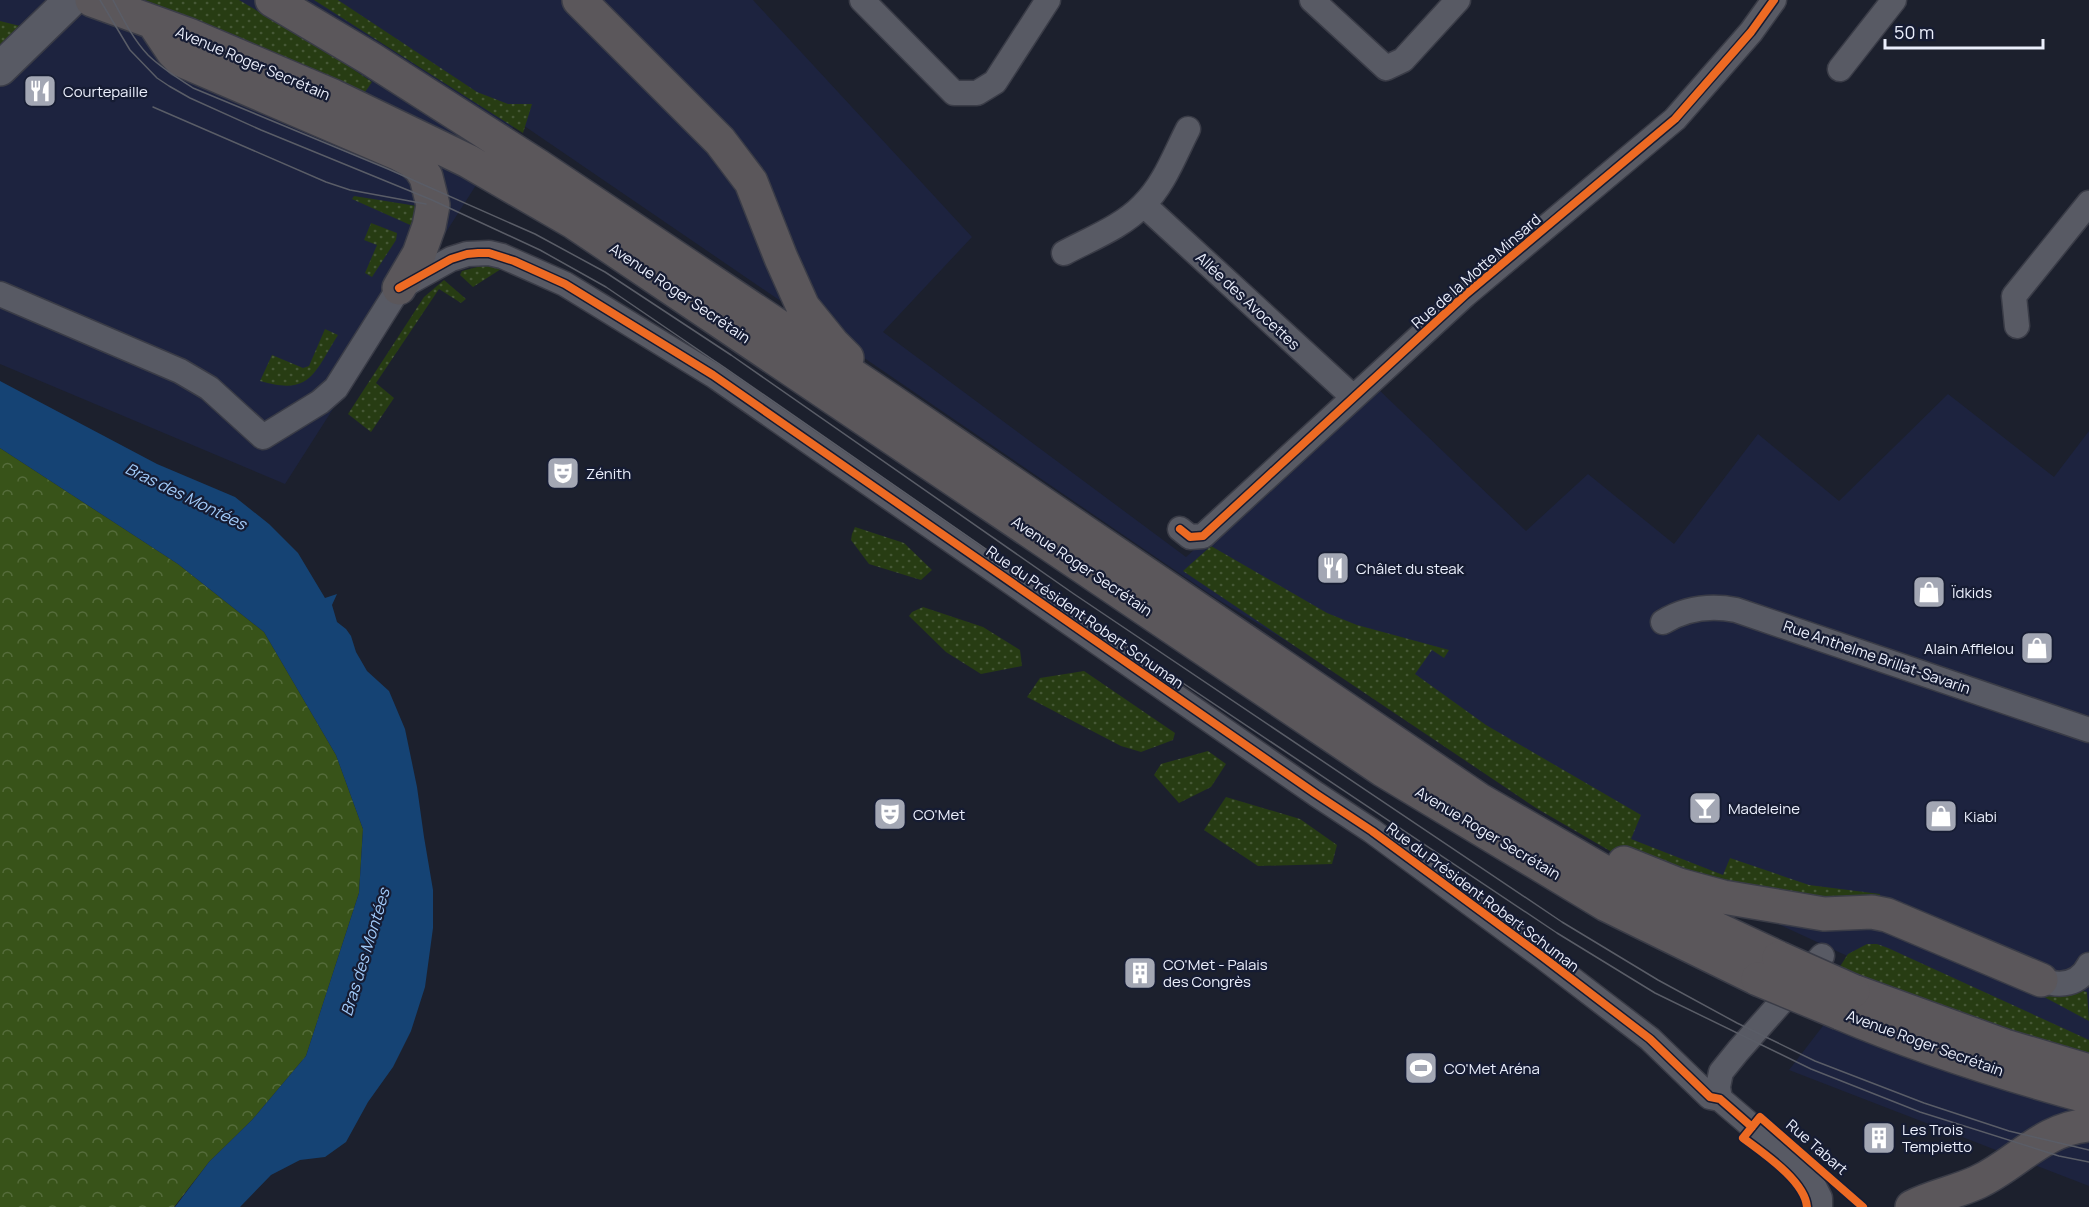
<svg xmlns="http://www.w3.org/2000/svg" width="2089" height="1207" viewBox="0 0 2089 1207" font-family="Manrope,sans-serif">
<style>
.built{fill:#1d233f}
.grass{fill:url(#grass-dots)}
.forest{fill:url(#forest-crowns)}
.water{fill:#154374}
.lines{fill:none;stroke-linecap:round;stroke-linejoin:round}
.street-casing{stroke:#3a3c47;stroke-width:27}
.secondary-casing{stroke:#3a3c47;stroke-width:36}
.primary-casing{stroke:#3a3c47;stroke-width:36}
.street{stroke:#585a64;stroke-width:24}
.secondary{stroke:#585a64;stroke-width:33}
.primary{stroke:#5b575b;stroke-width:33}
.tram{stroke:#5a5d67;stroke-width:1.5}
.primary-bridge-casing{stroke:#3a3c47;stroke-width:36;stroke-linecap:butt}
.primary-bridge{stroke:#5b575b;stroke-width:33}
.cycleway-casing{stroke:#161c33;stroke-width:11}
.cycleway{stroke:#ed6a23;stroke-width:8}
.labels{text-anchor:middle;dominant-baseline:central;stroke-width:4.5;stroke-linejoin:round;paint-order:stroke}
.street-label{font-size:15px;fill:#ebeffc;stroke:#161c33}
.poi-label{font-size:15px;fill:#ebeffc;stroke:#161c33;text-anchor:start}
.water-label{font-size:16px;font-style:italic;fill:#a1caf9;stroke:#161c33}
</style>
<defs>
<pattern id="grass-dots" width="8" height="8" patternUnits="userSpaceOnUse" patternTransform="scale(1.5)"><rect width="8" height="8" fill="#273c13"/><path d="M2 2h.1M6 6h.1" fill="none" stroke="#465836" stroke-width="1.8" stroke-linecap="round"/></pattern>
<pattern id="forest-crowns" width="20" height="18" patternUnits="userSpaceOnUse" patternTransform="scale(1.5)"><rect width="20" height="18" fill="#385319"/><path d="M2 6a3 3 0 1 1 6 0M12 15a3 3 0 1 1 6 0" fill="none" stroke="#556c3b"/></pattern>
</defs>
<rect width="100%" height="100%" fill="#1c202d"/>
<!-- built -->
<path class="built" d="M 0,0 L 753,0 L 972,237 L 883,332 L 1186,557 L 1376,387 L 1526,531 L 1588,474 L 1674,544 L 1758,434 L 1839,501 L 1948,394 L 2054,477 L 2089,431 L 2089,1186 L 1789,1070 L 1869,966 L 1674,876 L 1217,599 L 517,121 L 285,484 L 0,364 Z"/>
<!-- grass -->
<path class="grass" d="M 145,0 L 239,0 L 335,57 L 372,82 L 363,95 L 235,35 Z
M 314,0 L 338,0 L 477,92 L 508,104 L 532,104 L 523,133 Z
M 0,21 L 24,27 L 0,51 Z
M 354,196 L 423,207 L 417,228 L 352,199 Z
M 371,223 L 397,233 L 396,240 L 372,277 L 365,273 L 377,245 L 364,240 Z
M 490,265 L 501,269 L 473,287 L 460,275 L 462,271 L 481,266 Z
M 444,280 L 466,299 L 461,303 L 439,289 L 376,383 L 394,398 L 371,432 L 348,414 L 424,297 Z
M 325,329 L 338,335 C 314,373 311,396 260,381 L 272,355 L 303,368 L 309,366 Z
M 855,527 L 904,543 L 932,570 L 921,580 L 869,564 L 851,540 L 852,534 Z
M 1211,546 L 1327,613 L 1357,625 L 1449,650 L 1444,658 L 1432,650 L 1415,674 L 1486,725 L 1641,815 L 1631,839 L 1723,875 L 1730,858 L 1809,885 L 1880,894 L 1877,905 L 1817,908 L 1617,855 L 1536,808 L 1183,571 Z
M 923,607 L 983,627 L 1020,650 L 1022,666 L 981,674 L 946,652 L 909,616 L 912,612 Z
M 1084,671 L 1175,733 L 1173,740 L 1141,752 L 1121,746 L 1027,697 L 1040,678 Z
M 1208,751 L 1226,764 L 1211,787 L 1179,803 L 1154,775 L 1161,764 Z
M 1226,797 L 1300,819 L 1337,845 L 1332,864 L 1258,866 L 1204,830 Z
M 1867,944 L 1877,944 L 1888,948 L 2089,1040 L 2089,1059 L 2070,1054 L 1839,968 L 1848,954 Z
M 2035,987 C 2053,993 2062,1002 2079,990 L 2087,992 L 2089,1021 L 2033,991 Z"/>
<!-- forest -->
<path class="forest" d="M 0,448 L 178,564 L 264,632 L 336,755 L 363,829 L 359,893 L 306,1056 L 252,1120 L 209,1162 L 174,1207 L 0,1207 Z"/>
<!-- water -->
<path class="water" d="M 0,381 L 157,464 L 235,497 L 269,524 L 298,553 L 325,598 L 337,594 L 332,605 L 337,622 L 346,629 L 351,636 L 356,652 L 367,671 L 389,691 L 405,729 L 417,787 L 424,837 L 433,890 L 433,928 L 425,987 L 411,1031 L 393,1067 L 368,1102 L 346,1142 L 325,1157 L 300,1160 L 271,1175 L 240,1207 L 175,1207 L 209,1162 L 252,1120 L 306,1056 L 359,893 L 363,829 L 336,755 L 264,632 L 178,564 L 0,448 Z"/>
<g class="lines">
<!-- street casing -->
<g class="street-casing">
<path id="street" d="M 862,0 L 954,93 L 977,93 L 995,82 L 1048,0
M 1312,0 L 1386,68 L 1403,60 L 1458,0
M 1840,69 L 1894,0
M 1144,205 L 1353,397
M 1064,253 C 1090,239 1122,227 1143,205 C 1164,185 1175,154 1188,129
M 0,294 L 180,371 L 209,388 L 263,437 L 320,402 L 336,388 L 399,288 L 451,259 L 467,254 L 489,253 L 502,256 L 565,284 L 713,375 L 1316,794 L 1372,831 L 1543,957 L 1650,1039 L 1710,1097 L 1720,1099 L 1808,1174 L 1820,1198 L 1820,1207
M 2017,326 L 2014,296 L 2089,203
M 1180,529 L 1190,537 L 1203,536 L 1465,295 L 1675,119 L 1751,32 L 1774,0
M 1663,622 C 1686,608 1710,605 1736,610 L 2089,730
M 2041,980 C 2060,987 2079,985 2089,965
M 1720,1099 L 1718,1087 L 1721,1072 L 1738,1051 L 1822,956"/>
</g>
<!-- secondary casing -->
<g class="secondary-casing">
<path id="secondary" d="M 0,69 L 71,0"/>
</g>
<!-- primary casing -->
<g class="primary-casing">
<path id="primary" d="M 92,0 L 189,35 L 333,96 L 468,161 L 575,223 L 1383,770 L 1607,905 L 1758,979
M 272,0 L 371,59 L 538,166 L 891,401 L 1478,799 L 1646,896 L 1779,958
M 579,0 L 720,141 L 751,182 L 781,258 L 803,307 L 833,344 L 847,358
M 153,22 L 173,52 L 181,60 L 397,153 L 412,161 L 420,168 L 426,177 L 433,205 L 429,226 L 419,254 L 399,288
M 1624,863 L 1679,885 L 1723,897 L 1824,914 L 1872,912 L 1887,915 L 2041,980
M 1853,991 L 2005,1046 L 2089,1071
M 1840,1013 C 1920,1047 2005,1074 2089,1097
M 1912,1207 C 1933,1196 1957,1192 1978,1182 C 2018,1163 2042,1129 2089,1125"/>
</g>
<!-- street -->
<use href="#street" class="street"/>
<!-- secondary -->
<use href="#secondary" class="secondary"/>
<!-- primary -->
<use href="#primary" class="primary"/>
<!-- tram -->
<path class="tram" d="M 100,0 L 130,50 L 157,78 L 169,86 L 190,98 L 261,130 L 432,200 L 540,250 L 606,287 L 725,368 L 1078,613 L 1557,933 L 1655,993 L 1811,1069 L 1920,1112 L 2059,1156 L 2089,1162
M 113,0 C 123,19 133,39 148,55 C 161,68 178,78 193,88 L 388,169 L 535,234 L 605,272 L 731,355 L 1074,594 L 1562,922 L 1658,980 L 1737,1023 L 1815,1061 L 1924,1103 L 2009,1131 L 2089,1150
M 153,107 L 326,182 L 350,190 L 426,204"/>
<!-- primary-bridge casing -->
<g class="primary-bridge-casing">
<path id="primary-bridge" d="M 1779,958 L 1853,991
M 1758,979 L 1840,1013"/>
</g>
<!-- primary-bridge -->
<use href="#primary-bridge" class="primary-bridge"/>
<!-- cycleway casing -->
<g class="cycleway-casing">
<path id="cycleway" d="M 399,288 L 451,259 L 467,254 L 478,253 L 489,253 L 514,261 L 565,284 L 713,375 L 1316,794 L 1372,831 L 1543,957 L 1650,1039 L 1710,1097 L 1720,1099 L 1752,1127
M 1180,529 L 1190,537 L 1203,536 L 1465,295 L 1675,119 L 1751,32 L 1774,0
M 1807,1207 C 1805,1181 1763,1153 1743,1138 L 1760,1117 L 1863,1207"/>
</g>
<!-- cycleway -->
<use href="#cycleway" class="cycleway"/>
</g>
<!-- icons -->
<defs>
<g id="restaurant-square" transform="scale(1.725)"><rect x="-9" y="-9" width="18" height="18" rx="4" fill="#a3a7b4" stroke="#161c33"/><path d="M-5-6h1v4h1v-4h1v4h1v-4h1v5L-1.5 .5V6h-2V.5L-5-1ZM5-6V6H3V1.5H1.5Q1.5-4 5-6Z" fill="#fff"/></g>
<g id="theatre-square" transform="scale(1.725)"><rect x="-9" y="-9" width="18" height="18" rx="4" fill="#a3a7b4" stroke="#161c33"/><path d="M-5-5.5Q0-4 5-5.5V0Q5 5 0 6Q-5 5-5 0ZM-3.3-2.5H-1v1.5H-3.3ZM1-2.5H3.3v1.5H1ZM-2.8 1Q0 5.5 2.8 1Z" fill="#fff"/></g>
<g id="shop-square" transform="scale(1.725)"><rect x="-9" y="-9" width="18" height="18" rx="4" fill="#a3a7b4" stroke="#161c33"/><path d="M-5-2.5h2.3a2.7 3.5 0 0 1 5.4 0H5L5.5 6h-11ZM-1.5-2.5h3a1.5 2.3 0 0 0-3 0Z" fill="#fff"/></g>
<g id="bar-square" transform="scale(1.725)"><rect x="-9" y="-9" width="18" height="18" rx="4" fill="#a3a7b4" stroke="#161c33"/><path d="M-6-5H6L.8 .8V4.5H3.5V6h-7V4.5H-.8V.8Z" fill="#fff"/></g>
<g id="building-square" transform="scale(1.725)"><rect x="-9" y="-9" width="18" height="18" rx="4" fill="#a3a7b4" stroke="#161c33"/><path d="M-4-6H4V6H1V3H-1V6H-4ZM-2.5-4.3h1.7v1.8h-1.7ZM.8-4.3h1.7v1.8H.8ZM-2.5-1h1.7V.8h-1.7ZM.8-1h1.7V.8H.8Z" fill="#fff"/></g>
<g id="stadium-square" transform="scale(1.725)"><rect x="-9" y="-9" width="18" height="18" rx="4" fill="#a3a7b4" stroke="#161c33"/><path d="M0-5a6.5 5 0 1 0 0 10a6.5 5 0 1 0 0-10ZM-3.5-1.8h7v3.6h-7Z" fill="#fff"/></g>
</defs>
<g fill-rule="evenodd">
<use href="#restaurant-square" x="40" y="91"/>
<use href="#theatre-square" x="563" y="473"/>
<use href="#restaurant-square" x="1333" y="568"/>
<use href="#shop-square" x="1929" y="592"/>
<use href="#shop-square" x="2037" y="648"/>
<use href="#bar-square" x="1705" y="808"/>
<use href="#theatre-square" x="890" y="814"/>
<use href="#shop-square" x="1941" y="816"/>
<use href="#building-square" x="1140" y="973"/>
<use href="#stadium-square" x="1421" y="1068"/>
<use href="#building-square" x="1879" y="1138"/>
</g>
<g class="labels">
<!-- street labels -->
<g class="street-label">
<text transform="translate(253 63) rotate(23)">Avenue Roger Secrétain</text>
<text transform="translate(1476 271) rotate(-41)">Rue de la Motte Minsard</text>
<text transform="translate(680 293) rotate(34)">Avenue Roger Secrétain</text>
<text transform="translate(1248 301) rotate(43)">Allée des Avocettes</text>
<text transform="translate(1082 566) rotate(34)">Avenue Roger Secrétain</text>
<text transform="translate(1085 617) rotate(35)">Rue du Président Robert Schuman</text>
<text transform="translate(1877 657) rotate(19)">Rue Anthelme Brillat-Savarin</text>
<text transform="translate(1488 833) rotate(31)">Avenue Roger Secrétain</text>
<text transform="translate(1483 897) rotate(37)">Rue du Président Robert Schuman</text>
<text transform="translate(1925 1043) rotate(20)">Avenue Roger Secrétain</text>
<text transform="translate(1817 1147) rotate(41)">Rue Tabart</text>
</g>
<!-- poi labels -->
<g class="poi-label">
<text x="63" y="91">Courtepaille</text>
<text x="586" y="473">Zénith</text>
<text x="1356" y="568">Châlet du steak</text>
<text x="1952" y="592">Ïdkids</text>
<text x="2014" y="648" text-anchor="end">Alain Afflelou</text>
<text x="1728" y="808">Madeleine</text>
<text x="913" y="814">CO'Met</text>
<text x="1964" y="816">Kiabi</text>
<text x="1163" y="964">CO'Met - Palais<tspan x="1163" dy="17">des Congrès</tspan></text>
<text x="1444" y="1068">CO'Met Aréna</text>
<text x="1902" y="1129">Les Trois<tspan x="1902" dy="17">Tempietto</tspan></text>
</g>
<!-- water labels -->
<g class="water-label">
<text transform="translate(186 496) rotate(26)">Bras des Montées</text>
<text transform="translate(365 952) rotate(-73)">Bras des Montées</text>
</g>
</g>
<!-- scale -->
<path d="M1885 39v9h158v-9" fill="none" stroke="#ebeffc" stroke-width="3"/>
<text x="1894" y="39" font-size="18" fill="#ebeffc" stroke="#161c33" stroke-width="4.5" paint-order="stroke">50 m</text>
</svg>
